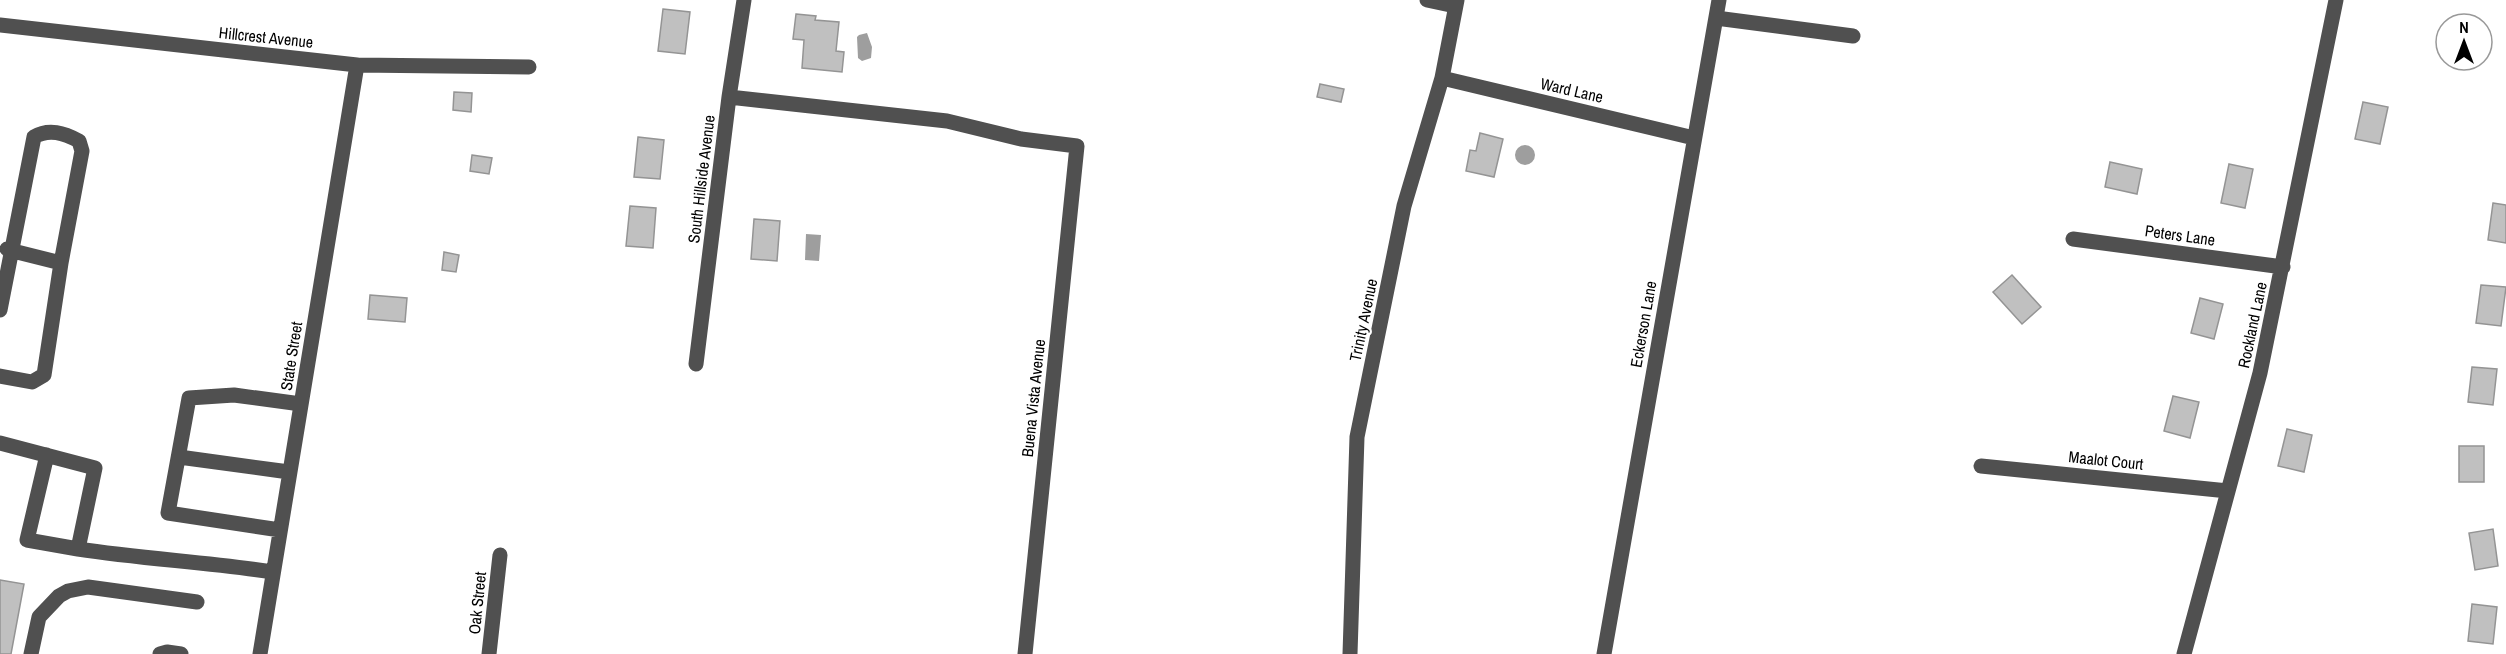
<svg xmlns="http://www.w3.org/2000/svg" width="2506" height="654" viewBox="0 0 2506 654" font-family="'Archivo Narrow',sans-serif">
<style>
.water{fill:#9e9e9e}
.building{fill:#c0c0c0;stroke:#949494;stroke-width:1.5}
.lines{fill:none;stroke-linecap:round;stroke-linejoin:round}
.minor{stroke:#505050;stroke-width:15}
.labels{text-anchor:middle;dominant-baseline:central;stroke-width:4.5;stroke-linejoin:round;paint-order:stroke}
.street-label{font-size:16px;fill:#000;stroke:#fff}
</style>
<rect width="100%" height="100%" fill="#fff"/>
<!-- water -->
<path class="water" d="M 867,33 L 872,47 L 871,58 L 862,61 L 858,58 L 857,37 L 859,35 Z
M1515 155a10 10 0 1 1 20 0a10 10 0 1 1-20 0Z
M 806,234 L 821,235 L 819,261 L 805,260 Z"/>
<!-- building -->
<path class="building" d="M 663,9 L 690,12 L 685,54 L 658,51 Z
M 796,14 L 816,16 L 815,20 L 839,22 L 836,51 L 844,52 L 842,72 L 802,68 L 804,40 L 793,39 Z
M 1320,84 L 1344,89 L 1341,102 L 1317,97 Z
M 454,92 L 472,93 L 471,112 L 453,110 Z
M 2363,102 L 2388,107 L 2380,144 L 2355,139 Z
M 1480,133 L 1503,139 L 1494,177 L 1466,171 L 1470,150 L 1476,151 Z
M 638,137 L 664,140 L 660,179 L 634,177 Z
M 472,155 L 492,158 L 489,174 L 470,171 Z
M 2110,162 L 2142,169 L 2137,194 L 2105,187 Z
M 2229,164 L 2253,169 L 2245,208 L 2221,203 Z
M 2493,203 L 2506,205 L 2506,243 L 2488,240 Z
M 630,206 L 656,208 L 653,248 L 626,246 Z
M 754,219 L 780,221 L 777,261 L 751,259 Z
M 444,252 L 459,255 L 456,272 L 442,270 Z
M 2012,275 L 2041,307 L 2022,324 L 1993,292 Z
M 2481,285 L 2506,287 L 2501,326 L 2476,323 Z
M 370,295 L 407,298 L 405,322 L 368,319 Z
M 2200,298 L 2223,304 L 2214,339 L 2191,333 Z
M 2472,367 L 2497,369 L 2493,405 L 2468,402 Z
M 2173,396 L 2199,402 L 2190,438 L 2164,431 Z
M 2287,429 L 2312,435 L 2304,472 L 2278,466 Z
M 2459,446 L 2484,446 L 2484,482 L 2459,482 Z
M 2493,529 L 2498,566 L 2475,570 L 2469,533 Z
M 0,580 L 24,584 L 11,654 L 0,654 Z
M 2472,604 L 2497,607 L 2493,644 L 2468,641 Z"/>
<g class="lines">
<!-- minor -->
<path class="minor" d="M 1427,0 L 1455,6
M 1716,18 L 1853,36
M 0,25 L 357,65 L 529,67
M 1442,78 L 1694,138
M 729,97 L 947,121 L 1021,139 L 1077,146 L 1025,654
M 2073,239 L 2283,267
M 0,310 L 34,137 C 49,128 64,133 79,141 L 82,151 L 61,263 L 13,251 L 7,249
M 696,364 L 729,97 L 744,0
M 0,376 L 32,382 L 44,375 L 61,263
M 0,443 L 95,468 L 78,549 C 143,559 208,562 273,572
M 47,455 L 27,540 L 78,549
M 179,457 L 289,472
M 1981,466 L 2228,491
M 280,530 L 168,513 L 189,398 L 234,395 L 301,404
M 31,654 L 39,617 L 59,596 L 68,591 L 88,587 L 197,602
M 160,654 L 167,652 L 181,654
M 260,654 L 357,65
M 489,654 L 500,555
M 1350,654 L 1357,437 L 1404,206 L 1442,78 L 1457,0
M 1604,654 L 1719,0
M 2184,654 L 2260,373 L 2336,0"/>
</g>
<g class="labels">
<!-- street labels -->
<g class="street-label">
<text transform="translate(266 37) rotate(6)">Hillcrest Avenue</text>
<text transform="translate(1572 90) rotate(13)">Ward Lane</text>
<text transform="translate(701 179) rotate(-83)">South Hillside Avenue</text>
<text transform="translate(2180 235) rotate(8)">Peters Lane</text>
<text transform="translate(1363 320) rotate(-78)">Trinity Avenue</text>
<text transform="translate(1643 324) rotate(-80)">Eckerson Lane</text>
<text transform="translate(2252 325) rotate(-78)">Rockland Lane</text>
<text transform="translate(291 356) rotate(-81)">State Street</text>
<text transform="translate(1033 398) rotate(-84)">Buena Vista Avenue</text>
<text transform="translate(2106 460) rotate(6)">Maalot Court</text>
<text transform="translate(477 603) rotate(-84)">Oak Street</text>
</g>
</g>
<!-- north arrow -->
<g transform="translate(2464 42)"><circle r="28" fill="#ffffff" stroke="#999999" stroke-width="1.5"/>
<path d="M0-4.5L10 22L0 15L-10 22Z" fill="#000000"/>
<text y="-9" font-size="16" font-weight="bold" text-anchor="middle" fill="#000000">N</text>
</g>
</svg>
